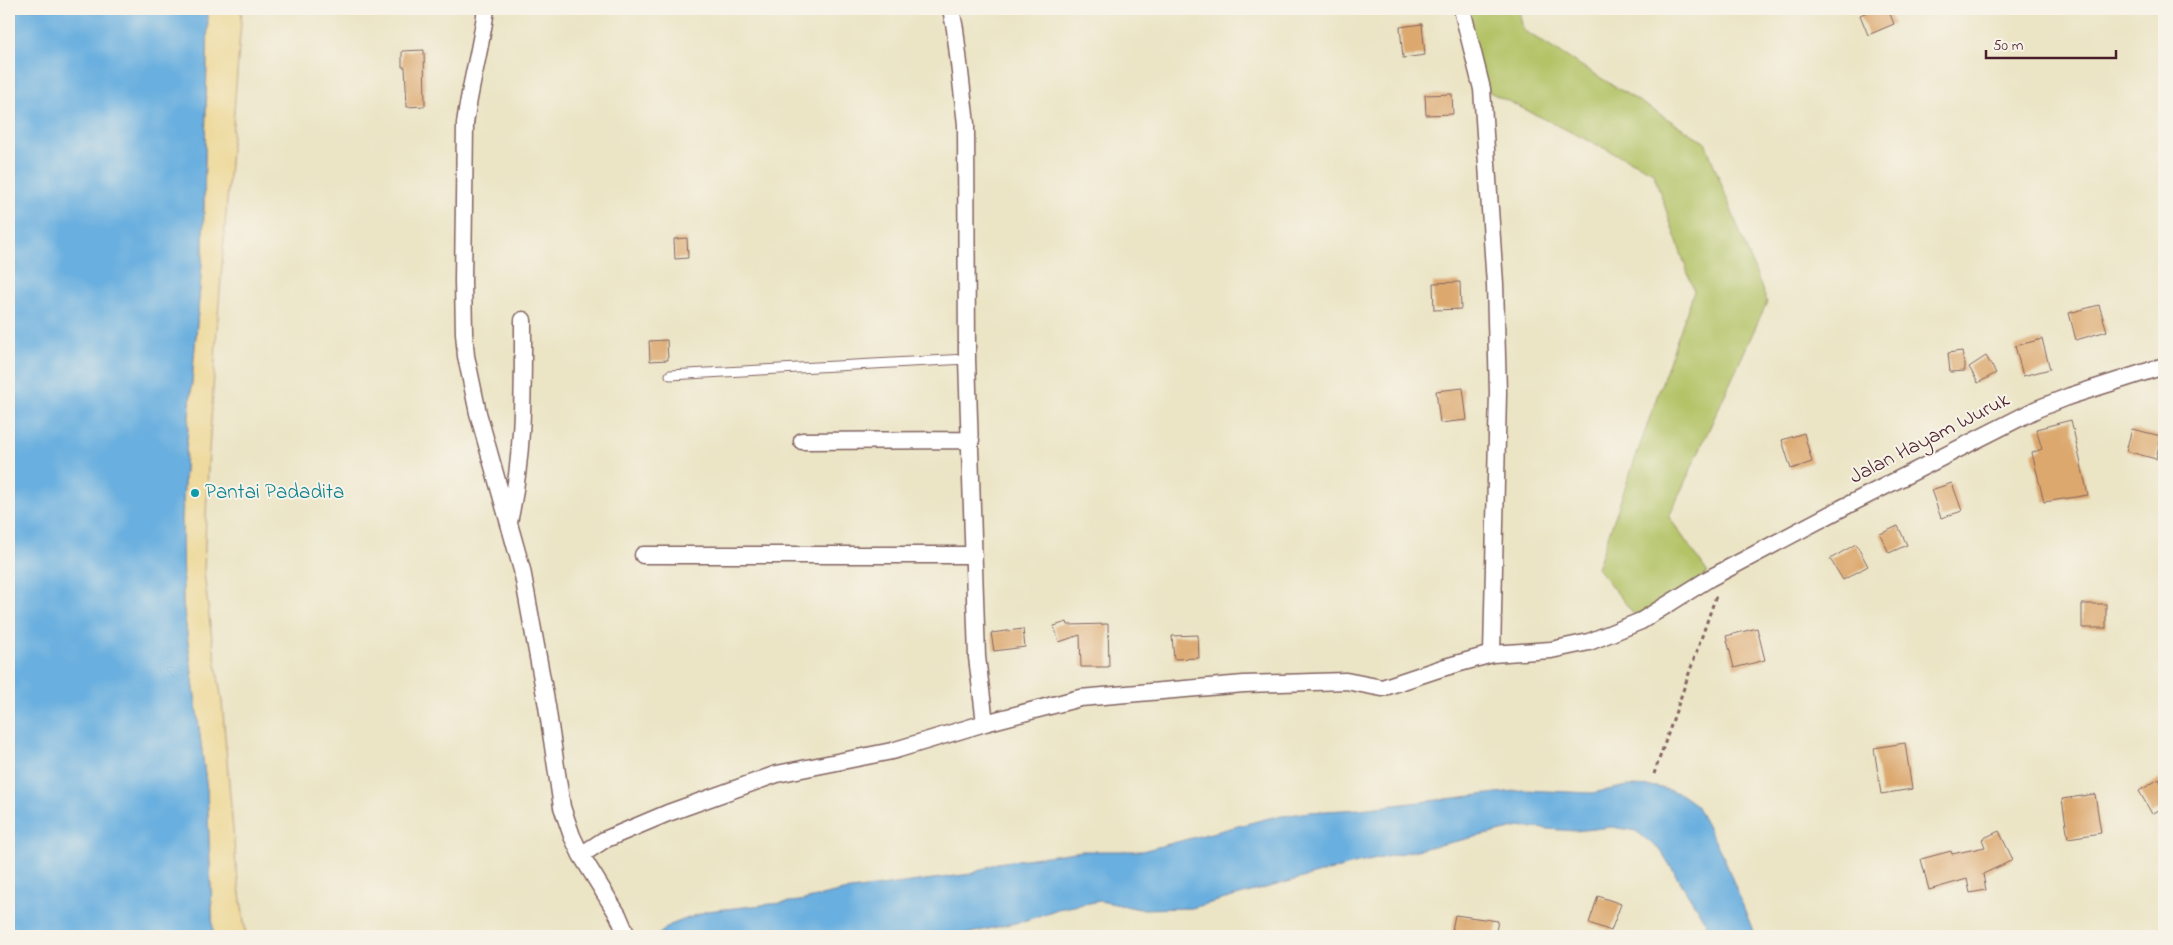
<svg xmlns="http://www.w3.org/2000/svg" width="2173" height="945" viewBox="0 0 2173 945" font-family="'Indie Flower',sans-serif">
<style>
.green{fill:#b3c366;stroke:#7e7148}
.sand{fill:#eeda9e;stroke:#9c7c64}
.water{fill:#69afdf;stroke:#5a6785}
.building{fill:#dca86e}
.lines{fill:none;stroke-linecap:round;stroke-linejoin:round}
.service-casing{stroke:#826461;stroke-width:11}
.minor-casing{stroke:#826461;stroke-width:19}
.path{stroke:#826461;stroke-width:3;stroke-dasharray:4 4;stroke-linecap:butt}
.service{stroke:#fff;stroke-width:9}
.minor{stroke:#fff;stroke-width:16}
.culture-dot{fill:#0f9aa8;stroke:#f7f3e8;stroke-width:2}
.labels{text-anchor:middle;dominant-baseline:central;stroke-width:4;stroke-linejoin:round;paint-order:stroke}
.street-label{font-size:21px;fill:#4a1f2b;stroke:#f7f3e8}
.culture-label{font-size:21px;fill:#0d838f;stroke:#f7f3e8;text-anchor:start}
</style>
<rect width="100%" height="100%" fill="#f7f3e8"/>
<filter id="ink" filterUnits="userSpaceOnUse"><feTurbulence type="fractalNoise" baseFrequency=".02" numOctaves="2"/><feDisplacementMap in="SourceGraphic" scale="10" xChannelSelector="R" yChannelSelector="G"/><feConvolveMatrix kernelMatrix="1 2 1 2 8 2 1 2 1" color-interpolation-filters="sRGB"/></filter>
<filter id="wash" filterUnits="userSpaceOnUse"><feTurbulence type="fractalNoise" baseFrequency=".0096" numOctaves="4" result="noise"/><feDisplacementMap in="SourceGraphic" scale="20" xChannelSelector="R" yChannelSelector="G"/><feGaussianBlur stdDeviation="1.12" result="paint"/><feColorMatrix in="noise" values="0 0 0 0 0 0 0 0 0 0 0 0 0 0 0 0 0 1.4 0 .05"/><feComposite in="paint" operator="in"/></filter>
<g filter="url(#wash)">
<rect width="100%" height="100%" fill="#ebe4c5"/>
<!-- green -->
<path class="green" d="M 1460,9 L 1519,9 L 1523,30 L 1705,142 L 1767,302 L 1669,517 L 1708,573 L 1638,619 L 1597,568 L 1694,291 L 1653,172 L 1481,88 Z"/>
<!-- sand -->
<path class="sand" d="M 208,9 L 242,9 L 217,329 L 208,466 L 204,572 L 210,625 L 222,702 L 236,865 L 246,936 L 213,936 L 207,790 L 183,603 L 182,519 L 186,451 L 203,253 Z"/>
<!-- water -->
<path class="water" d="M 9,9 L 208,9 L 203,253 L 186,451 L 182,519 L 183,603 L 207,790 L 213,936 L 9,936 Z
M 1628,786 L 1657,787 L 1679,793 L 1696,805 L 1724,858 L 1755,936 L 1709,936 L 1706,923 L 1661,851 L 1636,831 L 1612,827 L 1575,831 L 1520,827 L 1354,864 L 1192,908 L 1140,909 L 1100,901 L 1058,909 L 1024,921 L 957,936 L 657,936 L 670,925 L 707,911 L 799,901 L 843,891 L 971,874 L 997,863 L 1082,851 L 1142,851 L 1269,818 L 1309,812 L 1360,809 L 1523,790 L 1592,793 Z"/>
<g id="blocks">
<!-- building -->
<path class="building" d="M 1874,9 L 1888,9 L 1894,24 L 1868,35 L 1860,15 Z
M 1422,24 L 1425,55 L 1403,58 L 1400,27 Z
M 424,50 L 425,106 L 407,107 L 405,67 L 402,67 L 402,51 Z
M 1452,94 L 1453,114 L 1426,115 L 1425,95 Z
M 687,238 L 688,258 L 675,259 L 674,239 Z
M 1460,282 L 1461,309 L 1434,310 L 1433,283 Z
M 2099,305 L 2107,331 L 2076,340 L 2069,313 Z
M 2042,339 L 2050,369 L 2023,376 L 2015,346 Z
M 667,340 L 668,360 L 650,361 L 649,341 Z
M 1962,351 L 1965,371 L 1950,372 L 1948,353 Z
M 1986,356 L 1996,373 L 1978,383 L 1969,367 Z
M 1463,388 L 1467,420 L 1440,423 L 1436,391 Z
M 2071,420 L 2088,495 L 2044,502 L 2032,453 L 2042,449 L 2036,429 Z
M 2132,429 L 2161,436 L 2156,459 L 2126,451 Z
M 1804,433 L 1812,462 L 1791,469 L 1782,440 Z
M 1952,483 L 1962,511 L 1941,518 L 1931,490 Z
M 1898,526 L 1907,545 L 1889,553 L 1880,534 Z
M 1856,544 L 1868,566 L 1843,580 L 1830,559 Z
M 2082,604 L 2106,604 L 2106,628 L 2082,628 Z
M 1067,622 L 1068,625 L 1108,624 L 1109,667 L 1081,667 L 1080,635 L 1059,642 L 1054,626 Z
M 1757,628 L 1765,660 L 1734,668 L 1726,636 Z
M 1023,629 L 1025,647 L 994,651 L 991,633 Z
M 1198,635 L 1199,658 L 1174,659 L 1172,636 Z
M 1905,743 L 1912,789 L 1881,794 L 1874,748 Z
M 2159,779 L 2164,789 L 2164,807 L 2152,814 L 2139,791 Z
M 2095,794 L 2101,833 L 2068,838 L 2062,799 Z
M 1999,831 L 2013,860 L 1983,874 L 1986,890 L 1970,893 L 1967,879 L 1929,890 L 1921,859 L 1951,851 L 1952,854 L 1985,847 L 1982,839 Z
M 1598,896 L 1621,904 L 1611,931 L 1589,923 Z
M 1455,915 L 1498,921 L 1495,936 L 1451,935 Z"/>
</g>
</g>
<g filter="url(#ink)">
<use href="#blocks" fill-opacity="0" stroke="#826461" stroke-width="1"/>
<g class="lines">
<!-- service casing -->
<g class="service-casing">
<path id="service" d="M 670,375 L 967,359"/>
</g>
<!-- minor casing -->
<g class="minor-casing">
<path id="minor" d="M 486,9 C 481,48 470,85 465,124 L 463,281 L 464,333 L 466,356 L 478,413 L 522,570 L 547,706 L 562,807 L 572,836 L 581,855 L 604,840 L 668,813 L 777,774 L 892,751 L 985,723 L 1080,698 L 1244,684 L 1346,681 L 1382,688 L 1442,668 L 1492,654 L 1551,650 L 1589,642 L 1641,621 L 1710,578 L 1842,508 L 2037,409 L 2070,396 L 2164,366
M 951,9 L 955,29 L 966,124 L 967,359 L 977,657 L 985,723
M 1462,9 L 1482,89 L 1495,284 L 1498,393 L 1492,654
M 802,441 L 971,440
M 509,522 C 524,455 523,388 523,320
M 643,555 L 974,555
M 581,855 L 618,915 L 627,936"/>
</g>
<!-- path -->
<path class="path" d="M 1654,774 L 1717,593"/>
<!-- service -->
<use href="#service" class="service"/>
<!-- minor -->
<use href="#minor" class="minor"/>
</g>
</g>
<!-- markers -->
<circle class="culture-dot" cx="195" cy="493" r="5"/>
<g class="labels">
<!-- street labels -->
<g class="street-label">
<text transform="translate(1930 439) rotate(-27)">Jalan Hayam Wuruk</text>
</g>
<!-- culture labels -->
<g class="culture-label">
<text x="205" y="493">Pantai Padadita</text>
</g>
</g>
<!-- margin -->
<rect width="2173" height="945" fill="none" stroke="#f7f3e8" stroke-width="30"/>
<!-- scale -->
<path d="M1986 50v8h130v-8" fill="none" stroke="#4a1f2b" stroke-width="2.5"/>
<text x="1993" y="50" font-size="15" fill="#4a1f2b" stroke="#f7f3e8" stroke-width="4" paint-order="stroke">50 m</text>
</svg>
